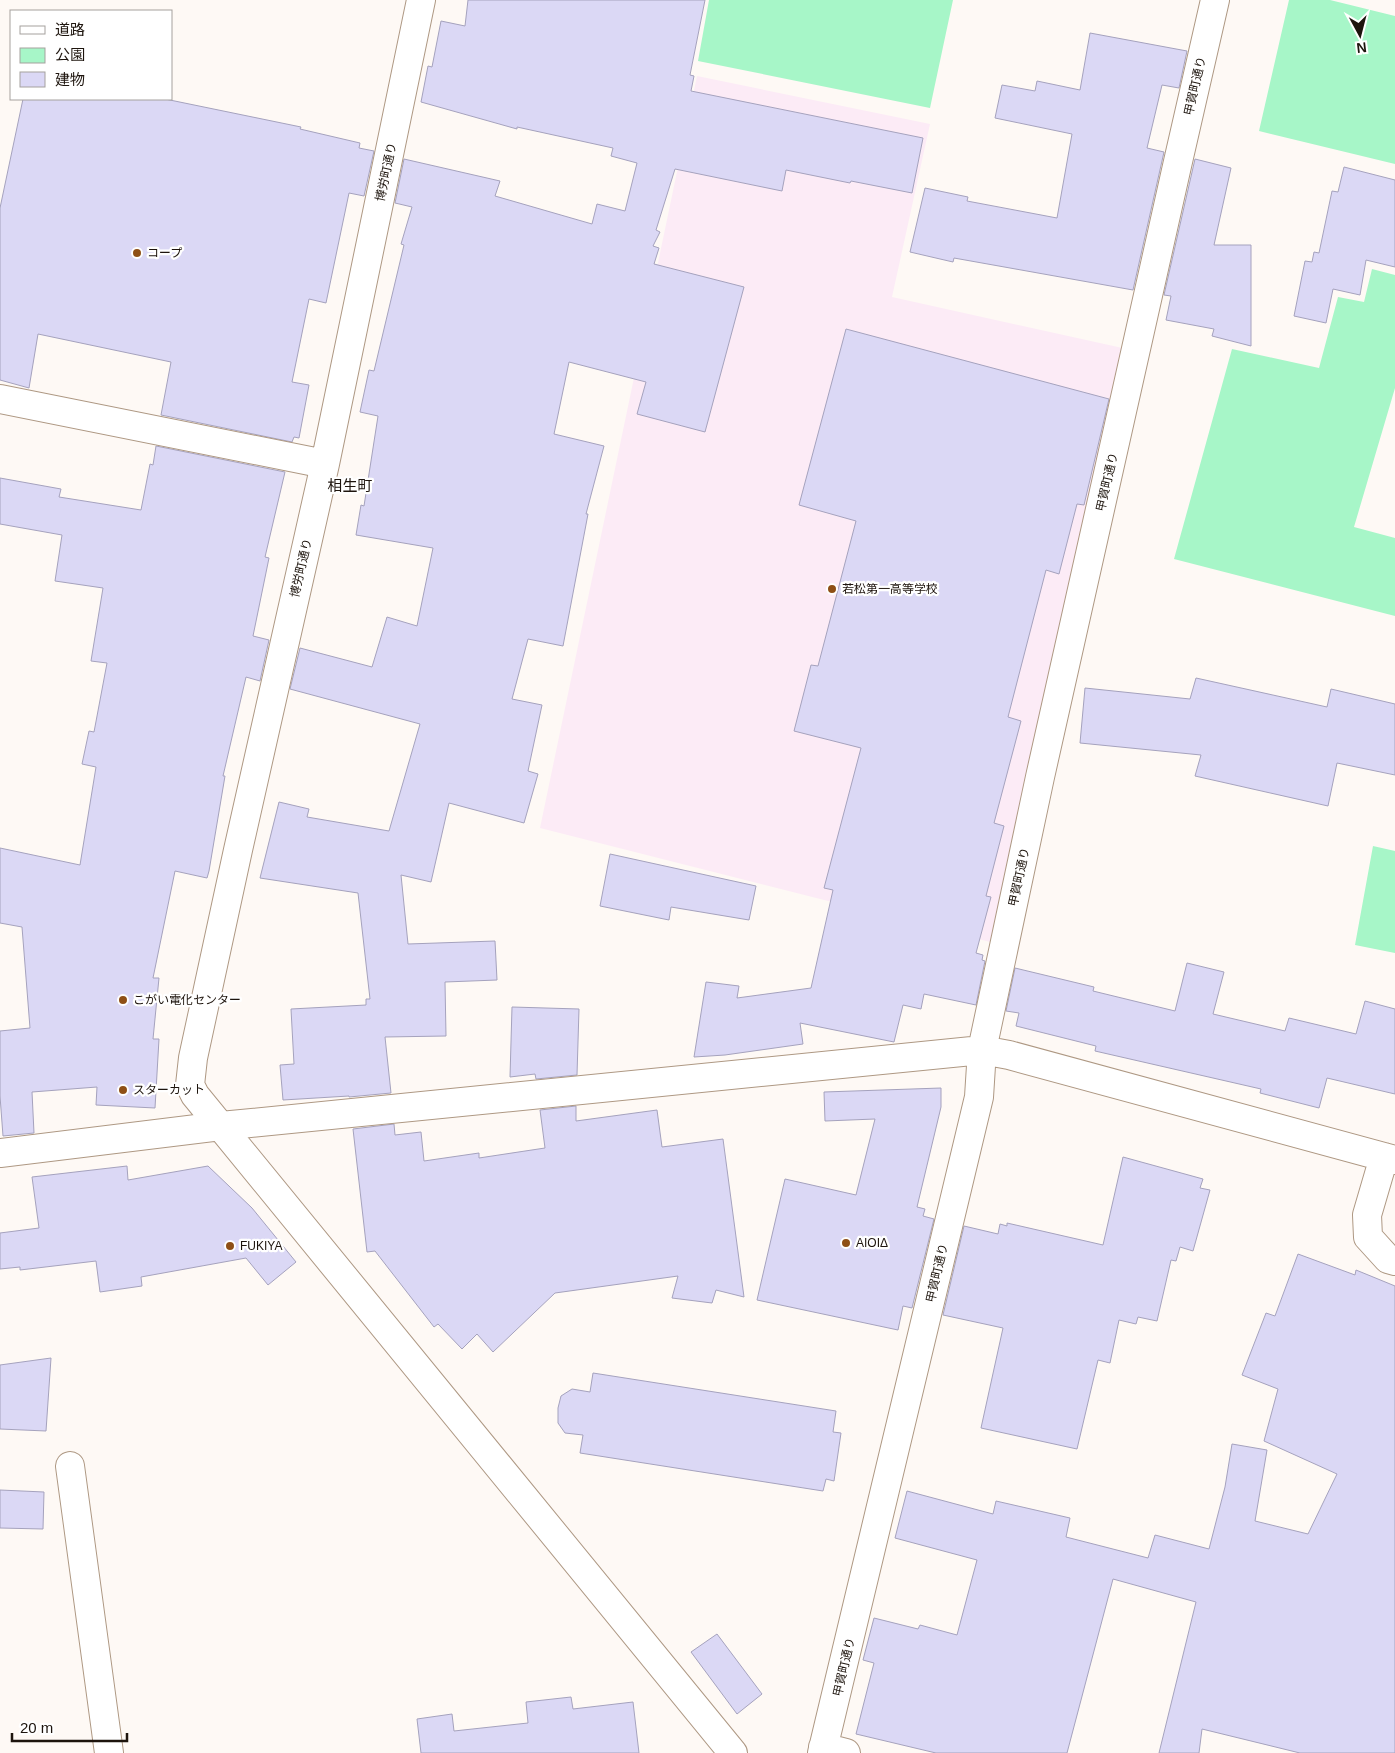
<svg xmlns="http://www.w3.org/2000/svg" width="1395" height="1753" viewBox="0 0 1395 1753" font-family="Helvetica,'Noto Sans JP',sans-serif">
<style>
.education{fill:#fcebf6}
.green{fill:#a7f6c8}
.building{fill:#dbd8f5;stroke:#a5a2bd}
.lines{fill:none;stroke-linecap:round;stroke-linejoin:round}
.minor-casing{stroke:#ae9883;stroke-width:30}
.minor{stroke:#fff;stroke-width:28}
.poi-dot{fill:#8e4f15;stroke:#fff;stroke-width:2}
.labels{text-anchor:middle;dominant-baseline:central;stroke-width:4.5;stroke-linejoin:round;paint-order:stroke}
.street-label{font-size:12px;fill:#1d140d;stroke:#fff}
.poi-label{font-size:12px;fill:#1d140d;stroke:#fff;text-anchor:start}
.quarter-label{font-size:15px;fill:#1d140d;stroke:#fff}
</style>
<rect width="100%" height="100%" fill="#fef9f5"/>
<!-- education -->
<path class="education" d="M 697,76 L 930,124 L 892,297 L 1127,349 L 998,944 L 540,828 Z"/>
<!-- green -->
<path class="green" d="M 709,0 L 953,0 L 930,108 L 698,61 Z
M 1289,0 L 1330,0 L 1395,16 L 1395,164 L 1259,131 Z
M 1372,269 L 1395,275 L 1395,388 L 1354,527 L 1395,538 L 1395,616 L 1174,559 L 1232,349 L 1319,368 L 1338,297 L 1364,302 Z
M 1373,846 L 1395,851 L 1395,953 L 1355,945 Z"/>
<!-- building -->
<path class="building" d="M 468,0 L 705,0 L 690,75 L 694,76 L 691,91 L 923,138 L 912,193 L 851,181 L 850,183 L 786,170 L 782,191 L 675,169 L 656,230 L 660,232 L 653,246 L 659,248 L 654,264 L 744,287 L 705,432 L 637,414 L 646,382 L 569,362 L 554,434 L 604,446 L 586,514 L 588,514 L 563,646 L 528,639 L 512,699 L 542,705 L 528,771 L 538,774 L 524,823 L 449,803 L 431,882 L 401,875 L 408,944 L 495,941 L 497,980 L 445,982 L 446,1036 L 385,1037 L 391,1093 L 349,1097 L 349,1096 L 283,1100 L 280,1065 L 294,1064 L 291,1009 L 366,1005 L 366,999 L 370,999 L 358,893 L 260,878 L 279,802 L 309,809 L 307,817 L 389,831 L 420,724 L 290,689 L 300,648 L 372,667 L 387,617 L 417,626 L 433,548 L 356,535 L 361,505 L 364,506 L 378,416 L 360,412 L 369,370 L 374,371 L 404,245 L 401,244 L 412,207 L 395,203 L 404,159 L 500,181 L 495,196 L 592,224 L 597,204 L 625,211 L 637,163 L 611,156 L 613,148 L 517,127 L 517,129 L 421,102 L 428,66 L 432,67 L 441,21 L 465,26 Z
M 1090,33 L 1187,51 L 1179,88 L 1162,85 L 1147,148 L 1164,152 L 1133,290 L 954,258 L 953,262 L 910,252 L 925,188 L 968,197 L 967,201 L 1057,218 L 1072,134 L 995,118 L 1002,85 L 1035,91 L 1037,81 L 1080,90 Z
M 23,99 L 165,99 L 301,127 L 300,129 L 360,143 L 359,148 L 374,151 L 364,196 L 349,193 L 326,303 L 309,299 L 292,382 L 309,385 L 299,438 L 294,437 L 292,442 L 161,415 L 171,362 L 38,334 L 29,388 L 0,380 L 0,208 Z
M 1195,159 L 1231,168 L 1214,245 L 1251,245 L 1251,346 L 1212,336 L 1214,329 L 1166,320 L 1171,296 L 1164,295 Z
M 1344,167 L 1395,180 L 1395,267 L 1366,260 L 1360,295 L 1333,289 L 1326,323 L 1294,316 L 1305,261 L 1312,262 L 1314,252 L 1319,253 L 1332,191 L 1338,192 Z
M 846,329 L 1109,399 L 1084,505 L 1077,504 L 1059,574 L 1046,570 L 1008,717 L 1021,721 L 994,823 L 1004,826 L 986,896 L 991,897 L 976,953 L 983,955 L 982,960 L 985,961 L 976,1005 L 924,994 L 921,1009 L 903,1005 L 894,1042 L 800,1023 L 803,1044 L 725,1055 L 694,1057 L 706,982 L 739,986 L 737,998 L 811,988 L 833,890 L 824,888 L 861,748 L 794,731 L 811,665 L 818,666 L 856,521 L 799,505 Z
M 156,446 L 285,472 L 265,557 L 269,558 L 253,636 L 269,640 L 260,681 L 246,677 L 223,776 L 225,776 L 209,871 L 207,878 L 175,871 L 153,978 L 159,978 L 153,1039 L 159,1039 L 155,1108 L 96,1105 L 97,1087 L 32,1092 L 34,1133 L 3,1136 L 0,1096 L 0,1031 L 30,1028 L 22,927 L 0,923 L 0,848 L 80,865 L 96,767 L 82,764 L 89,731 L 94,732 L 107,663 L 91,661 L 103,588 L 55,581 L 62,535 L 0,524 L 0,478 L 61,489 L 59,497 L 141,510 L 150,464 L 153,465 Z
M 1196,678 L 1327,707 L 1331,689 L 1395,704 L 1395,775 L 1337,763 L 1328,806 L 1195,776 L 1201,755 L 1080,743 L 1085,688 L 1190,699 Z
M 610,854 L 756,886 L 749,920 L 671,907 L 669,920 L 600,906 Z
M 1187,963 L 1224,972 L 1213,1014 L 1285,1031 L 1289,1018 L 1356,1034 L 1365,1001 L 1395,1009 L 1395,1094 L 1327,1078 L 1319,1108 L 1260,1093 L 1261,1089 L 1095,1051 L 1096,1046 L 1016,1026 L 1019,1013 L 1006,1011 L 1015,968 L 1094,987 L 1093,991 L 1175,1011 Z
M 512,1007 L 579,1009 L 577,1075 L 536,1079 L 535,1074 L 510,1077 Z
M 941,1088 L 941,1107 L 917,1207 L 925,1209 L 923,1216 L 934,1219 L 912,1308 L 903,1306 L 898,1330 L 757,1300 L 785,1179 L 856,1195 L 875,1119 L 825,1121 L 824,1092 Z
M 576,1106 L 576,1121 L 657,1110 L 662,1147 L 723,1139 L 744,1297 L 716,1290 L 712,1303 L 672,1298 L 678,1276 L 555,1293 L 493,1352 L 477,1334 L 462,1349 L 438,1324 L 434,1327 L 375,1251 L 367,1252 L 353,1129 L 394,1124 L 395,1135 L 421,1132 L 424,1161 L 479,1153 L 479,1158 L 545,1148 L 540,1110 Z
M 1123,1157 L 1203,1179 L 1200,1188 L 1210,1190 L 1193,1251 L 1180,1247 L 1176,1261 L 1171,1260 L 1157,1321 L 1138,1317 L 1136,1324 L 1119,1320 L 1110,1363 L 1098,1360 L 1077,1449 L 981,1428 L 1003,1328 L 943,1315 L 964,1226 L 998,1234 L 1000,1224 L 1007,1226 L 1007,1223 L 1103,1245 Z
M 127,1166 L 128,1180 L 208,1166 L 252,1208 L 296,1262 L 268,1285 L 246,1258 L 141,1277 L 142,1286 L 100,1292 L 96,1261 L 20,1270 L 20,1267 L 0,1269 L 0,1233 L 39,1228 L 32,1177 Z
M 1298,1254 L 1355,1275 L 1356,1270 L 1395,1286 L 1395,1753 L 1300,1753 L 1202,1729 L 1199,1753 L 1159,1753 L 1196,1602 L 1113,1579 L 1067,1753 L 936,1753 L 856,1734 L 874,1663 L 863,1660 L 874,1618 L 918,1629 L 920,1625 L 957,1635 L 977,1560 L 895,1538 L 907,1491 L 993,1514 L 996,1501 L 1070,1518 L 1066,1537 L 1148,1558 L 1155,1535 L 1209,1549 L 1225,1487 L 1232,1444 L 1267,1450 L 1255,1521 L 1308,1534 L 1337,1474 L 1264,1441 L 1278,1389 L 1242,1375 L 1266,1313 L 1275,1316 Z
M 51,1358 L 46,1431 L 0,1429 L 0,1365 Z
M 593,1373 L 836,1411 L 833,1432 L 841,1433 L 834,1481 L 826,1479 L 823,1491 L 580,1453 L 583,1435 L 565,1433 L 558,1423 L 558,1408 L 561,1396 L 572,1389 L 590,1392 Z
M 0,1490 L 44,1492 L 43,1529 L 0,1528 Z
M 717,1634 L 762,1694 L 737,1714 L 691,1652 Z
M 571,1697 L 573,1709 L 633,1702 L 639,1753 L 421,1753 L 417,1719 L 452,1714 L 454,1731 L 528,1723 L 526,1702 Z"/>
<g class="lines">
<!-- minor casing -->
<g class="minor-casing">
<path id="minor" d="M 421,0 L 325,464 L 238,850 L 193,1058 L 190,1085 L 195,1095 L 733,1753
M 0,399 L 325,464
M 0,1153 L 221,1126 L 982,1050 L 1009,1055 L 1395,1160
M 1384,1157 L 1367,1215 L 1368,1237 L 1388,1259 L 1395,1261
M 70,1466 L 109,1753
M 823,1747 L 846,1753
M 822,1753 L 979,1097 L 982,1050 L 1040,777 L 1177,166 L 1215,0"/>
</g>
<!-- minor -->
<use href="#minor" class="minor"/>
</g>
<!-- markers -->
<g class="poi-dot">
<circle cx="137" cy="253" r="5"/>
<circle cx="832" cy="589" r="5"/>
<circle cx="123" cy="1000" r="5"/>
<circle cx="123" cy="1090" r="5"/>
<circle cx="846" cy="1243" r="5"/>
<circle cx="230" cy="1246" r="5"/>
</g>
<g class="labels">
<!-- street labels -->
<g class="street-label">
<text transform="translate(1195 86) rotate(-77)">甲賀町通り</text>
<text transform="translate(386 172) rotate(-78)">博労町通り</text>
<text transform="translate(1107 482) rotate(-77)">甲賀町通り</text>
<text transform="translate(301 568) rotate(-77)">博労町通り</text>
<text transform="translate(1019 877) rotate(-78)">甲賀町通り</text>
<text transform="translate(937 1273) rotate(-77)">甲賀町通り</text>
<text transform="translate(844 1667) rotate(-77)">甲賀町通り</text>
</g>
<!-- poi labels -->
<g class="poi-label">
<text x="147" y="253">コープ</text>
<text x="842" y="589">若松第一高等学校</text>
<text x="133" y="1000">こがい電化センター</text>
<text x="133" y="1090">スターカット</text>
<text x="856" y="1243">AIOIΔ</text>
<text x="240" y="1246">FUKIYA</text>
</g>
<!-- quarter labels -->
<g class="quarter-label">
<text x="350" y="485">相生町</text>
</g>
</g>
<!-- legend -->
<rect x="10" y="10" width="162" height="90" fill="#ffffff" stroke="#a5a19e"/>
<rect x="20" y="26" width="25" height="8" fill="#ffffff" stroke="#a5a19e"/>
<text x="55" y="35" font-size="15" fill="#1d140d">道路</text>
<rect x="20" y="48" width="25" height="15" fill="#a7f6c8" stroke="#a5a19e"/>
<text x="55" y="60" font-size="15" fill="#1d140d">公園</text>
<rect x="20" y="72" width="25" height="15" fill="#dbd8f5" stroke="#a5a19e"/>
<text x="55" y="85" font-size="15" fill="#1d140d">建物</text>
<!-- north arrow -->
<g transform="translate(1360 35) rotate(173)" stroke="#ffffff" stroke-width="4" paint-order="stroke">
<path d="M0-4L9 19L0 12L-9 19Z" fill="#1d140d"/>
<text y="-8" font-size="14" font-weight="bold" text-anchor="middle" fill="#1d140d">N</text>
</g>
<!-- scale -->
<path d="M12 1733v8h115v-8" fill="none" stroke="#1d140d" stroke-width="2.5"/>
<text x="20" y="1733" font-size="15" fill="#1d140d" stroke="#ffffff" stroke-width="4" paint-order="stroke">20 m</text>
</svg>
